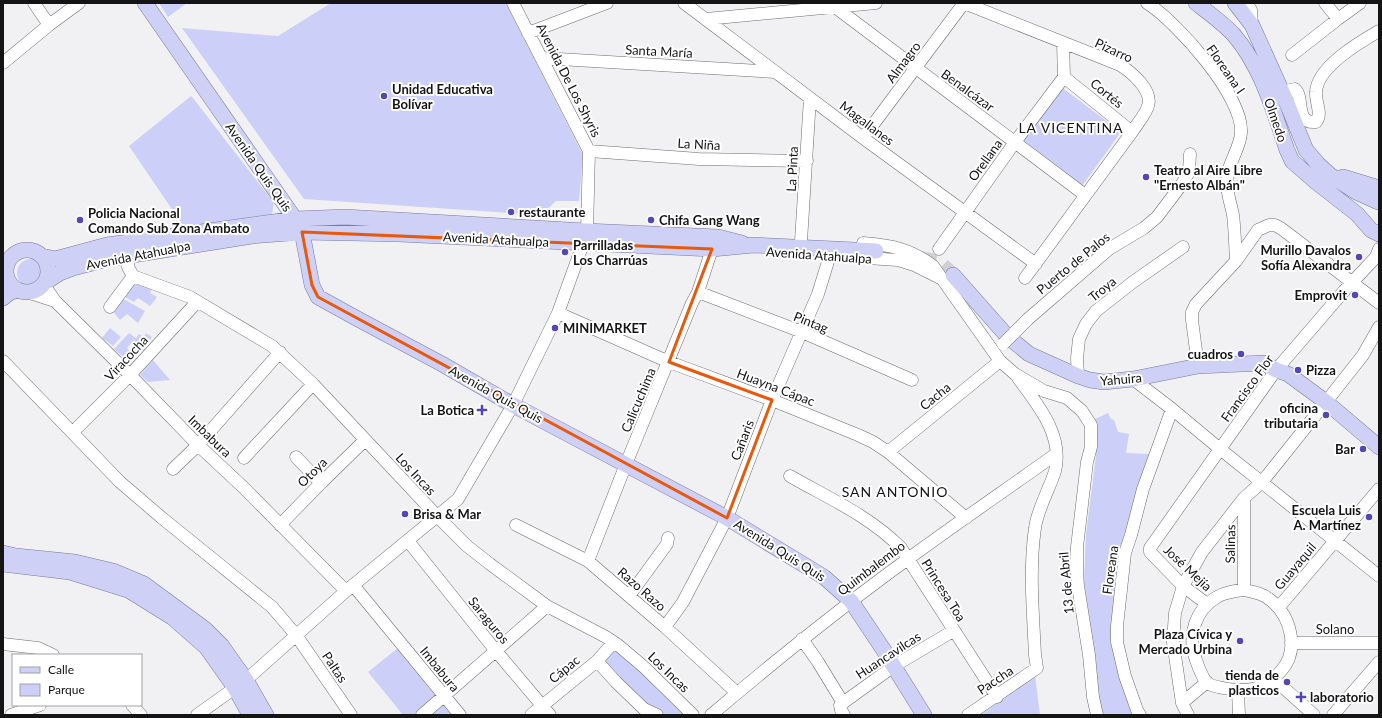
<svg xmlns="http://www.w3.org/2000/svg" width="1382" height="718" viewBox="0 0 1382 718" font-family="Lato,sans-serif">
<style>
.green{fill:#cccff8}
.lines{fill:none;stroke-linecap:round;stroke-linejoin:round}
.major-tunnel{stroke:#d0d0d3;stroke-width:15;stroke-dasharray:15 8;stroke-linecap:butt}
.minor-casing{stroke:#6d6d70;stroke-width:13}
.major-casing{stroke:#7779a2;stroke-width:16}
.minor{stroke:#fff;stroke-width:12}
.major{stroke:#ced0f5;stroke-width:15}
.minor-bridge-casing{stroke:#6d6d70;stroke-width:13;stroke-linecap:butt}
.minor-bridge{stroke:#fff;stroke-width:12}
.marked{fill:none;stroke:#e8590c;stroke-width:3;stroke-linejoin:round}
.poi-dot{fill:#5346bd;stroke:#fff;stroke-width:1.5}
.labels{text-anchor:middle;dominant-baseline:central;stroke-width:4;stroke-linejoin:round;paint-order:stroke}
.street-label{font-size:13px;fill:#141415;stroke:#fff}
.poi-label{font-size:13px;font-weight:bold;fill:#141415;stroke:#fff;text-anchor:start}
.neighbourhood-label{font-size:14px;letter-spacing:1px;fill:#141415;stroke:#fff}
</style>
<rect width="100%" height="100%" fill="#f1f1f4"/>
<!-- green -->
<path class="green" d="M 159,3 L 187,3 L 168,17 Z
M 331,3 L 506,3 L 583,155 L 579,201 L 556,201 L 541,215 L 304,199 L 182,28 L 278,36 Z
M 1060,86 L 1121,132 L 1082,186 L 1020,140 Z
M 191,96 L 193,98 L 274,203 L 272,214 L 184,227 L 129,146 Z
M17 273a14 14 0 1 1 28 0a14 14 0 1 1-28 0Z
M 130,278 L 154,285 L 150,293 L 157,297 L 150,306 L 138,298 L 134,302 L 120,294 Z
M 118,296 L 145,311 L 138,323 L 127,314 L 120,320 L 111,309 Z
M 110,328 L 121,337 L 113,346 L 102,338 Z
M 129,333 L 136,338 L 139,334 L 144,337 L 146,333 L 152,337 L 143,351 L 132,342 L 127,348 L 130,351 L 124,358 L 114,349 Z
M 153,360 L 170,380 L 148,382 L 140,375 Z
M 1108,413 L 1111,419 L 1114,420 L 1118,432 L 1129,434 L 1126,453 L 1150,454 L 1124,540 L 1122,645 L 1142,715 L 1102,715 L 1097,689 L 1094,653 L 1084,582 L 1086,534 L 1096,456 L 1095,419 Z
M 399,647 L 454,715 L 403,715 L 368,672 Z
M 616,648 L 688,715 L 649,715 L 597,666 Z
M 1035,675 L 1040,715 L 981,715 Z"/>
<g class="lines">
<!-- major-tunnel -->
<path class="major-tunnel" d="M 876,251 L 939,262 L 953,275"/>
<!-- minor casing -->
<g class="minor-casing">
<path id="minor" d="M 34,3 L 49,25
M 684,3 L 863,138 L 1036,264
M 964,3 L 1120,65 C 1128,70 1134,75 1140,82 C 1158,103 1145,112 1132,132 L 1025,278
M 1147,3 C 1177,22 1244,97 1241,133 C 1240,150 1226,165 1227,183 C 1227,194 1231,204 1233,215 C 1235,230 1235,246 1236,261
M 1246,3 L 1251,10 L 1252,25
M 1325,3 L 1338,19
M 835,7 L 1085,195
M 706,19 L 876,3
M 528,33 L 607,3
M 1292,55 L 1338,19 L 1360,3
M 542,58 L 775,72
M 3,63 L 49,25 L 79,3
M 1064,77 L 1132,132
M 1284,96 L 1290,90 L 1295,89 C 1305,98 1294,124 1316,122 C 1323,114 1315,102 1316,92 C 1317,67 1360,42 1379,31
M 863,138 L 964,3
M 589,151 L 699,159 L 807,161
M 801,241 L 810,98
M 863,243 C 891,245 911,249 933,266 L 1000,361 L 1015,374 L 1044,391 L 1067,398 L 1082,411 L 1091,425 L 1091,447 L 1087,462 L 1077,547 L 1077,573 L 1078,586 L 1089,655 L 1093,697 L 1097,715
M 939,249 L 1015,142 L 1064,77 L 1063,43
M 128,255 L 128,267 L 133,276 L 190,297 L 272,346 L 313,384 L 437,516 L 467,546 L 490,564 L 547,606 L 606,637 L 618,645 L 644,667 L 693,715
M 852,257 L 898,260 L 914,265 L 940,278
M 44,285 L 55,301 L 130,375 L 198,445 L 243,487 L 346,591
M 698,292 L 802,332 L 912,380
M 30,293 L 55,301
M 110,307 L 133,276
M 558,313 L 669,362 L 772,400 L 858,435 L 873,442 L 888,452 L 966,518
M 1014,333 L 1028,319 L 1109,249 L 1144,228 L 1157,217 L 1182,184 L 1189,172 L 1190,154
M 3,361 L 120,482 L 162,518 L 272,607 L 296,635 L 351,715
M 1198,366 L 1192,320 L 1192,312 L 1196,304 L 1236,261 L 1258,230 L 1269,225 L 1275,225 L 1282,229 L 1379,303
M 1078,376 L 1077,358 L 1079,339 L 1086,324 L 1096,311 L 1133,282 L 1183,247
M 1133,379 L 1172,409 L 1220,449 L 1379,576
M 73,432 L 130,375 L 197,302
M 888,452 L 1000,361
M 296,457 L 321,483
M 244,458 L 313,384
M 173,469 L 198,445 L 280,352
M 790,476 C 828,498 870,516 901,548 L 997,697
M 280,525 L 321,483 L 365,440
M 516,525 L 588,561 L 665,627 L 737,693
M 408,541 L 496,651 L 550,715
M 588,561 L 626,464 L 692,303 L 698,292 L 712,249
M 353,585 L 460,715
M 1244,590 C 1253,592 1262,593 1269,599 C 1291,615 1300,650 1281,671 C 1264,690 1247,693 1223,688 C 1218,687 1210,686 1206,682 C 1202,676 1198,666 1196,660 C 1187,636 1195,610 1217,597 C 1225,592 1234,591 1244,590 Z
M 1244,590 L 1244,498
M 629,596 L 667,544 L 668,538
M 1207,604 L 1183,586 L 1150,552 L 1150,548 L 1276,370 L 1344,291 L 1376,257 L 1379,249
M 1279,607 L 1379,489
M 665,627 L 683,602 L 727,518 L 772,400 L 818,294 L 830,255
M 802,639 L 818,662 L 843,703
M 1291,643 L 1379,643
M 3,644 L 38,648 L 53,655
M 597,661 L 616,682 L 644,709 L 657,715
M 1274,679 L 1314,715
M 1238,691 L 1239,715
M 1182,703 L 1207,682
M 132,705 L 141,715
M 11,715 L 40,705
M 197,715 L 246,680 L 346,591 L 458,499 L 513,405 L 558,313 L 583,244 L 587,231 L 589,151 L 513,3
M 422,715 L 547,606
M 531,715 L 597,661 L 613,643
M 711,715 C 775,661 840,608 908,559 C 957,523 1007,489 1056,454
M 844,715 L 841,710 L 840,705 L 894,666 L 953,631
M 968,715 L 1037,668 L 1035,655 C 1033,612 1029,570 1035,528 C 1037,510 1050,488 1055,471 C 1064,435 1037,404 1018,378
M 1140,715 L 1137,710 L 1125,676 L 1117,642 L 1117,626 L 1125,553 L 1131,535 L 1143,489 L 1172,409
M 1188,715 L 1182,703 L 1173,642 L 1175,613 L 1183,586 L 1202,552 L 1244,498 L 1262,482 L 1326,402 L 1363,355 L 1379,327
M 1333,715 L 1379,662"/>
</g>
<!-- major casing -->
<g class="major-casing">
<path id="major" d="M 145,3 L 295,219 L 302,232 L 312,285 L 318,297 L 356,318 L 442,364 L 513,405 L 727,518 L 824,577 L 851,601 L 883,649 L 924,715
M 1196,3 C 1209,13 1223,23 1234,35 C 1262,68 1273,110 1287,150 L 1292,161 L 1316,182 L 1357,214 L 1371,230 L 1379,234
M 1235,3 L 1252,25 L 1284,96 L 1306,150 L 1318,164 L 1330,175 L 1356,192 L 1378,202
M 1343,177 L 1379,188
M6 271a21 21 0 1 1 42 0a21 21 0 1 1-42 0Z
M 42,256 L 55,259 L 107,245 L 295,219 L 345,217 L 586,231 L 718,237 L 742,243
M 953,275 L 1007,336 L 1029,354 L 1078,376 L 1090,380 L 1104,382 L 1133,379 L 1198,366 L 1264,363 L 1276,370 L 1288,374 L 1326,402 L 1379,447
M 46,282 L 60,273 L 73,268 L 108,259 L 252,236 L 302,232 L 398,234 L 712,249 L 754,245 L 876,251
M 3,298 L 9,293 L 18,290
M 3,553 L 16,556 L 75,562 L 113,571 L 144,584 L 205,629 L 222,646 L 246,680 L 266,715
M 3,564 L 70,572 L 128,590 L 173,618 L 206,647 L 235,688 L 250,715"/>
</g>
<!-- minor -->
<use href="#minor" class="minor"/>
<!-- major -->
<use href="#major" class="major"/>
<!-- minor-bridge casing -->
<g class="minor-bridge-casing">
<path id="minor-bridge" d="M 1003,344 L 1014,333"/>
</g>
<!-- minor-bridge -->
<use href="#minor-bridge" class="minor-bridge"/>
</g>
<!-- marked area -->
<path class="marked" d="M 302,232 L 712,249 L 669,362 L 772,400 L 727,518 L 318,297 L 312,285 Z"/>
<!-- markers -->
<g class="poi-dot">
<circle cx="384" cy="96" r="4"/>
<circle cx="1146" cy="177" r="4"/>
<circle cx="511" cy="212" r="4"/>
<circle cx="80" cy="220" r="4"/>
<circle cx="651" cy="220" r="4"/>
<circle cx="565" cy="252" r="4"/>
<circle cx="1359" cy="257" r="4"/>
<circle cx="1355" cy="295" r="4"/>
<circle cx="555" cy="328" r="4"/>
<circle cx="1241" cy="354" r="4"/>
<circle cx="1298" cy="370" r="4"/>
<path d="M480 404h4v4h4v4h-4v4h-4v-4h-4v-4h4z"/>
<circle cx="1326" cy="415" r="4"/>
<circle cx="1363" cy="449" r="4"/>
<circle cx="405" cy="514" r="4"/>
<circle cx="1369" cy="517" r="4"/>
<circle cx="1240" cy="641" r="4"/>
<circle cx="1287" cy="682" r="4"/>
<path d="M1299 691h4v4h4v4h-4v4h-4v-4h-4v-4h4z"/>
</g>
<g class="labels">
<!-- street labels -->
<g class="street-label">
<text transform="translate(1114 50) rotate(25)">Pizarro</text>
<text transform="translate(659 51) rotate(3)">Santa María</text>
<text transform="translate(903 62) rotate(-53)">Almagro</text>
<text transform="translate(1226 69) rotate(55)">Floreana I</text>
<text transform="translate(569 80) rotate(63)">Avenida De Los Shyris</text>
<text transform="translate(968 90) rotate(36)">Benalcázar</text>
<text transform="translate(1107 93) rotate(39)">Cortés</text>
<text transform="translate(1276 120) rotate(71)">Olmedo</text>
<text transform="translate(867 123) rotate(37)">Magallanes</text>
<text transform="translate(699 144) rotate(3)">La Niña</text>
<text transform="translate(985 160) rotate(-54)">Orellana</text>
<text transform="translate(259 167) rotate(55)">Avenida Quis Quis</text>
<text transform="translate(792 169) rotate(-87)">La Pinta</text>
<text transform="translate(496 239) rotate(3)">Avenida Atahualpa</text>
<text transform="translate(138 255) rotate(-11)">Avenida Atahualpa</text>
<text transform="translate(819 255) rotate(4)">Avenida Atahualpa</text>
<text transform="translate(1073 263) rotate(-39)">Puerto de Palos</text>
<text transform="translate(1102 289) rotate(-39)">Troya</text>
<text transform="translate(811 322) rotate(22)">Pintag</text>
<text transform="translate(126 358) rotate(-47)">Viracocha</text>
<text transform="translate(1121 379) rotate(-5)">Yahuira</text>
<text transform="translate(776 387) rotate(21)">Huayna Cápac</text>
<text transform="translate(1247 388) rotate(-54)">Francisco Flor</text>
<text transform="translate(496 394) rotate(29)">Avenida Quis Quis</text>
<text transform="translate(935 396) rotate(-39)">Cacha</text>
<text transform="translate(638 400) rotate(-67)">Calicuchima</text>
<text transform="translate(210 436) rotate(44)">Imbabura</text>
<text transform="translate(742 440) rotate(-69)">Cañaris</text>
<text transform="translate(312 472) rotate(-45)">Otoya</text>
<text transform="translate(416 474) rotate(47)">Los Incas</text>
<text transform="translate(1230 544) rotate(-89)">Salinas</text>
<text transform="translate(780 550) rotate(32)">Avenida Quis Quis</text>
<text transform="translate(1295 566) rotate(-50)">Guayaquil</text>
<text transform="translate(871 568) rotate(-37)">Quimbalembo</text>
<text transform="translate(1188 568) rotate(43)">José Mejía</text>
<text transform="translate(1110 570) rotate(-82)">Floreana</text>
<text transform="translate(1066 583) rotate(-95)">13 de Abril</text>
<text transform="translate(642 589) rotate(41)">Razo Razo</text>
<text transform="translate(944 590) rotate(58)">Princesa Toa</text>
<text transform="translate(489 620) rotate(51)">Saraguros</text>
<text x="1335" y="629">Solano</text>
<text transform="translate(888 655) rotate(-33)">Huancavilcas</text>
<text transform="translate(335 667) rotate(56)">Paltas</text>
<text transform="translate(440 669) rotate(51)">Imbabura</text>
<text transform="translate(564 669) rotate(-39)">Cápac</text>
<text transform="translate(669 672) rotate(44)">Los Incas</text>
<text transform="translate(995 680) rotate(-34)">Paccha</text>
</g>
<!-- poi labels -->
<g class="poi-label">
<text x="392" y="89">Unidad Educativa<tspan x="392" dy="15">Bolívar</tspan></text>
<text x="1154" y="170">Teatro al Aire Libre<tspan x="1154" dy="15">"Ernesto Albán"</tspan></text>
<text x="519" y="212">restaurante</text>
<text x="88" y="213">Policia Nacional<tspan x="88" dy="15">Comando Sub Zona Ambato</tspan></text>
<text x="659" y="220">Chifa Gang Wang</text>
<text x="573" y="245">Parrilladas<tspan x="573" dy="15">Los Charrúas</tspan></text>
<text x="1351" y="250" text-anchor="end">Murillo Davalos<tspan x="1351" dy="15">Sofía Alexandra</tspan></text>
<text x="1347" y="295" text-anchor="end">Emprovit</text>
<text x="563" y="328">MINIMARKET</text>
<text x="1233" y="354" text-anchor="end">cuadros</text>
<text x="1306" y="370">Pizza</text>
<text x="1318" y="408" text-anchor="end">oficina<tspan x="1318" dy="15">tributaria</tspan></text>
<text x="474" y="410" text-anchor="end">La Botica</text>
<text x="1355" y="449" text-anchor="end">Bar</text>
<text x="1361" y="510" text-anchor="end">Escuela Luis<tspan x="1361" dy="15">A. Martínez</tspan></text>
<text x="413" y="514">Brisa &amp; Mar</text>
<text x="1232" y="634" text-anchor="end">Plaza Cívica y<tspan x="1232" dy="15">Mercado Urbina</tspan></text>
<text x="1279" y="675" text-anchor="end">tienda de<tspan x="1279" dy="15">plasticos</tspan></text>
<text x="1310" y="697">laboratorio</text>
</g>
<!-- neighbourhood labels -->
<g class="neighbourhood-label">
<text x="1071" y="127">LA VICENTINA</text>
<text x="895" y="491">SAN ANTONIO</text>
</g>
</g>
<!-- border -->
<rect width="1382" height="718" fill="none" stroke="#141415" stroke-width="8"/>
<!-- legend -->
<rect x="12" y="654" width="130" height="52" fill="#ffffff" stroke="#a1a1a1"/>
<rect x="20" y="667" width="20" height="6" fill="#ced0f5" stroke="#a1a1a1"/>
<text x="48" y="674" font-size="12" fill="#141415">Calle</text>
<rect x="20" y="684" width="20" height="12" fill="#cccff8" stroke="#a1a1a1"/>
<text x="48" y="694" font-size="12" fill="#141415">Parque</text>
</svg>
